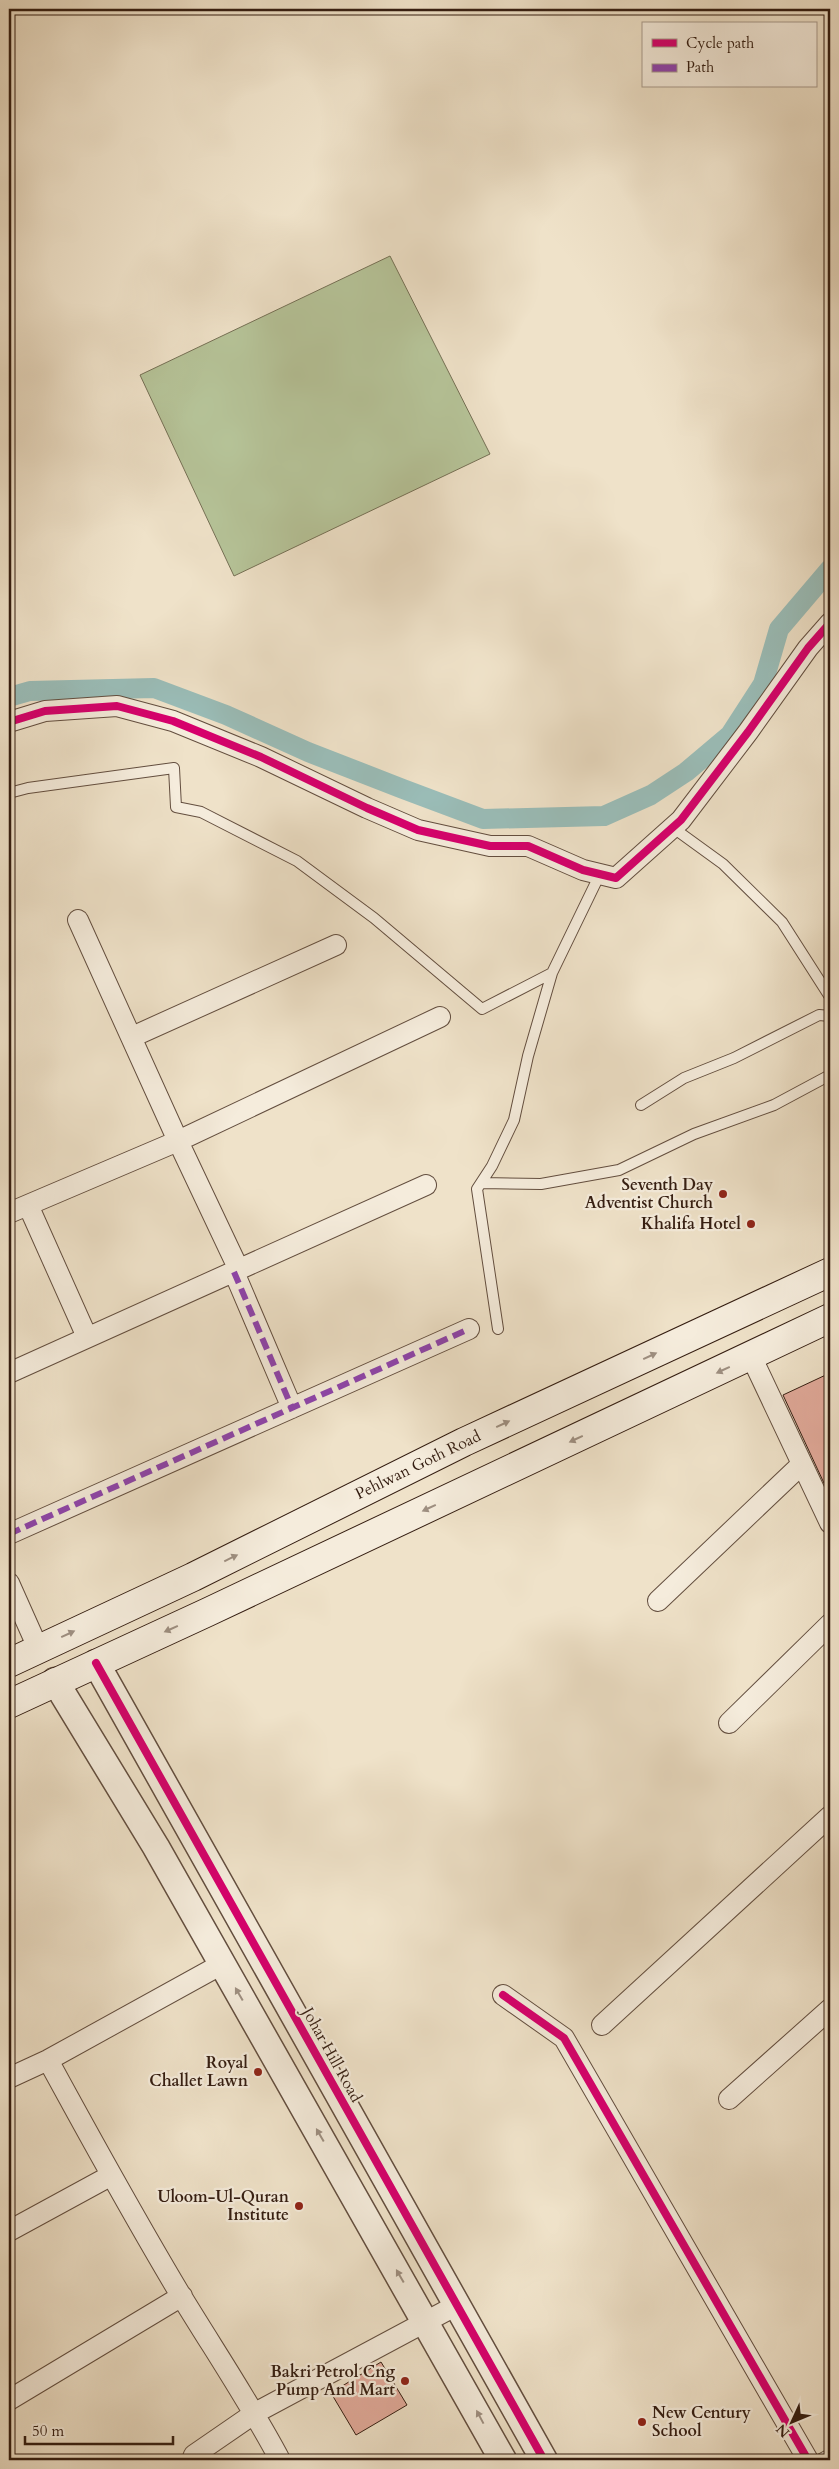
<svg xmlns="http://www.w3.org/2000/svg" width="839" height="2469" viewBox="0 0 839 2469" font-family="Cardo,serif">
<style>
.green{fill:#b6c499;stroke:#757055}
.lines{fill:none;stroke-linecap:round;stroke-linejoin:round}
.canal{stroke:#9abdb8;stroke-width:20}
.building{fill:#e3ab9c;stroke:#341d11}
.service-casing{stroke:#634e3f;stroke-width:12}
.minor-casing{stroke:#634e3f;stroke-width:22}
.tertiary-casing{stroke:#634e3f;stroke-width:29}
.secondary-casing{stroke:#341d11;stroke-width:30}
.service{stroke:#f5ecdc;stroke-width:10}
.minor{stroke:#f5ecdc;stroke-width:20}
.tertiary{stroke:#f5ecdc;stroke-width:26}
.secondary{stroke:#f5ecdc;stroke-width:28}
.quiet{stroke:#8e44ad;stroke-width:6;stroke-dasharray:12 6;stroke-linecap:butt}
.cycleway-casing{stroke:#f5ecdc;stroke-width:11}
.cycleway{stroke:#d6006c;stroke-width:8}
.oneway{fill:#9e8f81}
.poi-dot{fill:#8f2418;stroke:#f5ecdc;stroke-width:2}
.labels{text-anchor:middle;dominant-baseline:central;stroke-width:4.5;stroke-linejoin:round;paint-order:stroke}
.poi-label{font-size:16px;font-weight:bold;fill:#341d11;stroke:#f5ecdc;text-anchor:end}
.street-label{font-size:16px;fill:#341d11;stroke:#f5ecdc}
</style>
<rect width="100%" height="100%" fill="#efe2c9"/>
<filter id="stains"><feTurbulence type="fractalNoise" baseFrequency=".004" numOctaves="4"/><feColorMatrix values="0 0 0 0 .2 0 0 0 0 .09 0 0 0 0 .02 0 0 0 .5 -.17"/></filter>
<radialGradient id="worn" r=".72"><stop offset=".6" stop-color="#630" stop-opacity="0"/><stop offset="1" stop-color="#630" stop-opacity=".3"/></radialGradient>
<!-- green -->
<path class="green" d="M 390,256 L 490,454 L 234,576 L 140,375 Z"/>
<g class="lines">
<!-- canal -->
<path class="canal" d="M 9,697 L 30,691 L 154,688 L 226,715 L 308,752 L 403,789 L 483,819 L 604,816 L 651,795 L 686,772 L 730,735 L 763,684 L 779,629 L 830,569"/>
</g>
<!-- building -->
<path class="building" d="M 830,1373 L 830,1496 L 783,1395 Z
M 381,2362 L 407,2405 L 356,2435 L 331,2393 Z"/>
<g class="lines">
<!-- service casing -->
<g class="service-casing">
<path id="service" d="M 9,793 L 28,788 L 174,768 L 176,807 L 201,812 L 297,861 L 374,918 L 482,1009 L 552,973
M 672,827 L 723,864 L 782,922 L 830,997
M 641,1105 L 684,1078 L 734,1058 L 819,1015 L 830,1016
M 481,1183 L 541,1184 L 619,1170 L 694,1134 L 774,1105 L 830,1075
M 498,1329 L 477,1189 L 492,1166 L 514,1120 L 528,1056 L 552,973 L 600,874
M 819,2460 L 830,2454"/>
</g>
<!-- minor casing -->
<g class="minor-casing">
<path id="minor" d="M 9,722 L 45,711 L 117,706 L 173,721 L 261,757 L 367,808 L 418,830 L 490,846 L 528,846 L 583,870 L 616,878 L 681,820 L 748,732 L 808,648 L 830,623
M 78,920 L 178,1141 L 239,1270
M 132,1037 L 336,945
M 28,1205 L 87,1337
M 9,1213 L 178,1141 L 440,1017
M 234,1272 L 292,1408
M 751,1356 L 830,1523
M 9,1373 L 426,1185
M 9,1534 L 469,1329
M 9,1583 L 38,1648
M 658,1601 L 802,1464
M 729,1723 L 830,1624
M 503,1995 L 564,2038 L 808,2460
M 602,2025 L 830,1816
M 48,2060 C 91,2139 134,2217 180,2294 C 214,2350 250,2403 280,2460
M 9,2078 L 48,2060 L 222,1964
M 729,2099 L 830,2009
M 9,2231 L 110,2176
M 9,2400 L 182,2296
M 192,2460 L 194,2455 L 255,2413 L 457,2305"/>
</g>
<!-- tertiary casing -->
<g class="tertiary-casing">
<path id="tertiary" d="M 96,1663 L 544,2460
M 55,1681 L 156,1847 L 503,2460"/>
</g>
<!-- secondary casing -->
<g class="secondary-casing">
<path id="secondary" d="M 9,1663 L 193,1577 L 464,1442 L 830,1272
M 9,1704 L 208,1612 L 830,1318"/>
</g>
<!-- service -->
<use href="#service" class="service"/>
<!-- minor -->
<use href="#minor" class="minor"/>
<!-- tertiary -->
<use href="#tertiary" class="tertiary"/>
<!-- secondary -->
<use href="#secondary" class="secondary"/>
<!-- quiet -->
<path class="quiet" d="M 234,1272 L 292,1408
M 9,1534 L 469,1329"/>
<!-- cycleway casing -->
<g class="cycleway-casing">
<path id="cycleway" d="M 9,722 L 45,711 L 117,706 L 173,721 L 261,757 L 367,808 L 418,830 L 490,846 L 528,846 L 583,870 L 616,878 L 681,820 L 748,732 L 808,648 L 830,623
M 96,1663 L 544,2460
M 503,1995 L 564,2038 L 808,2460"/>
</g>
<!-- cycleway -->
<use href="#cycleway" class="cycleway"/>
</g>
<!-- one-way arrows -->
<defs><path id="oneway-solid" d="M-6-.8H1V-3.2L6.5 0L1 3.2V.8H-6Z" transform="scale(1.25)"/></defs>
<g class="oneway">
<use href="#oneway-solid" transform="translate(650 1356) rotate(-25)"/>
<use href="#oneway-solid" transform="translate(723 1370) rotate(155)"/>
<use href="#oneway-solid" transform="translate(503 1424) rotate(-25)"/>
<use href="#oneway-solid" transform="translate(576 1439) rotate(155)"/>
<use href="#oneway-solid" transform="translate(429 1508) rotate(155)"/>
<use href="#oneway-solid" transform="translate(231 1558) rotate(-26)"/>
<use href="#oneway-solid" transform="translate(171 1629) rotate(156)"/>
<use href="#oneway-solid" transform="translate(68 1634) rotate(-25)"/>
<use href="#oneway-solid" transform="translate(239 1994) rotate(-120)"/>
<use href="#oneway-solid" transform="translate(320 2135) rotate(-120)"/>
<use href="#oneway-solid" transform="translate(400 2276) rotate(-120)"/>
<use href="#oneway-solid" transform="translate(480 2417) rotate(-118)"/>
</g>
<!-- markers -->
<g class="poi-dot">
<circle cx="723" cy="1194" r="5"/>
<circle cx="751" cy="1224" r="5"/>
<circle cx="258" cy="2072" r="5"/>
<circle cx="299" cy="2206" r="5"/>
<circle cx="405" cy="2381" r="5"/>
<circle cx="642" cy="2422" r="5"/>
</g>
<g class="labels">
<!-- poi labels -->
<g class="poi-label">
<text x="713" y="1185">Seventh Day<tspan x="713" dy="18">Adventist Church</tspan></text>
<text x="741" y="1224">Khalifa Hotel</text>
<text x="248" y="2063">Royal<tspan x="248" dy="18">Challet Lawn</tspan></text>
<text x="289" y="2197">Uloom-Ul-Quran<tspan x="289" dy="18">Institute</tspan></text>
<text x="395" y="2372">Bakri Petrol Cng<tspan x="395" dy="18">Pump And Mart</tspan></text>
<text x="652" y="2413" text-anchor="start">New Century<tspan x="652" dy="18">School</tspan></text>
</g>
<!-- street labels -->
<g class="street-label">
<text transform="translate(418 1465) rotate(-26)">Pehlwan Goth Road</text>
<text transform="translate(332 2055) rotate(61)">Johar Hill Road</text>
</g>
</g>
<!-- margin -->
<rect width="839" height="2469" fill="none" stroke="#efe2c9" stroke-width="30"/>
<rect x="10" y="10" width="819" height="2449" fill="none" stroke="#341d11" stroke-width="2.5"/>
<rect x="15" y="15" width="809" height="2439" fill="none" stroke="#341d11"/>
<!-- legend -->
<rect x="642" y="22" width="175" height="65" fill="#f5ecdc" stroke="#a8998b"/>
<rect x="652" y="39" width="25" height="8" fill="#d6006c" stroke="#a8998b"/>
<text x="686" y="48" font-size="15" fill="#341d11">Cycle path</text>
<rect x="652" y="64" width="25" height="8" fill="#8e44ad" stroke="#a8998b"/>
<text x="686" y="72" font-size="15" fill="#341d11">Path</text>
<!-- north arrow -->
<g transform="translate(792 2422) rotate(226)" stroke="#f5ecdc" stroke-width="4" paint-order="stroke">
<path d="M0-4L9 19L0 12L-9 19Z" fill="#341d11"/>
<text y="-8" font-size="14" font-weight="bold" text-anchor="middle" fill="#341d11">N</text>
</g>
<!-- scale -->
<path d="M25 2436v8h148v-8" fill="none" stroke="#341d11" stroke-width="2.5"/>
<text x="32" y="2436" font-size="15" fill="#341d11" stroke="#f5ecdc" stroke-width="4" paint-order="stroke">50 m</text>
<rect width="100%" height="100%" filter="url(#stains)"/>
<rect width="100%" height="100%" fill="url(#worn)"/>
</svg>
